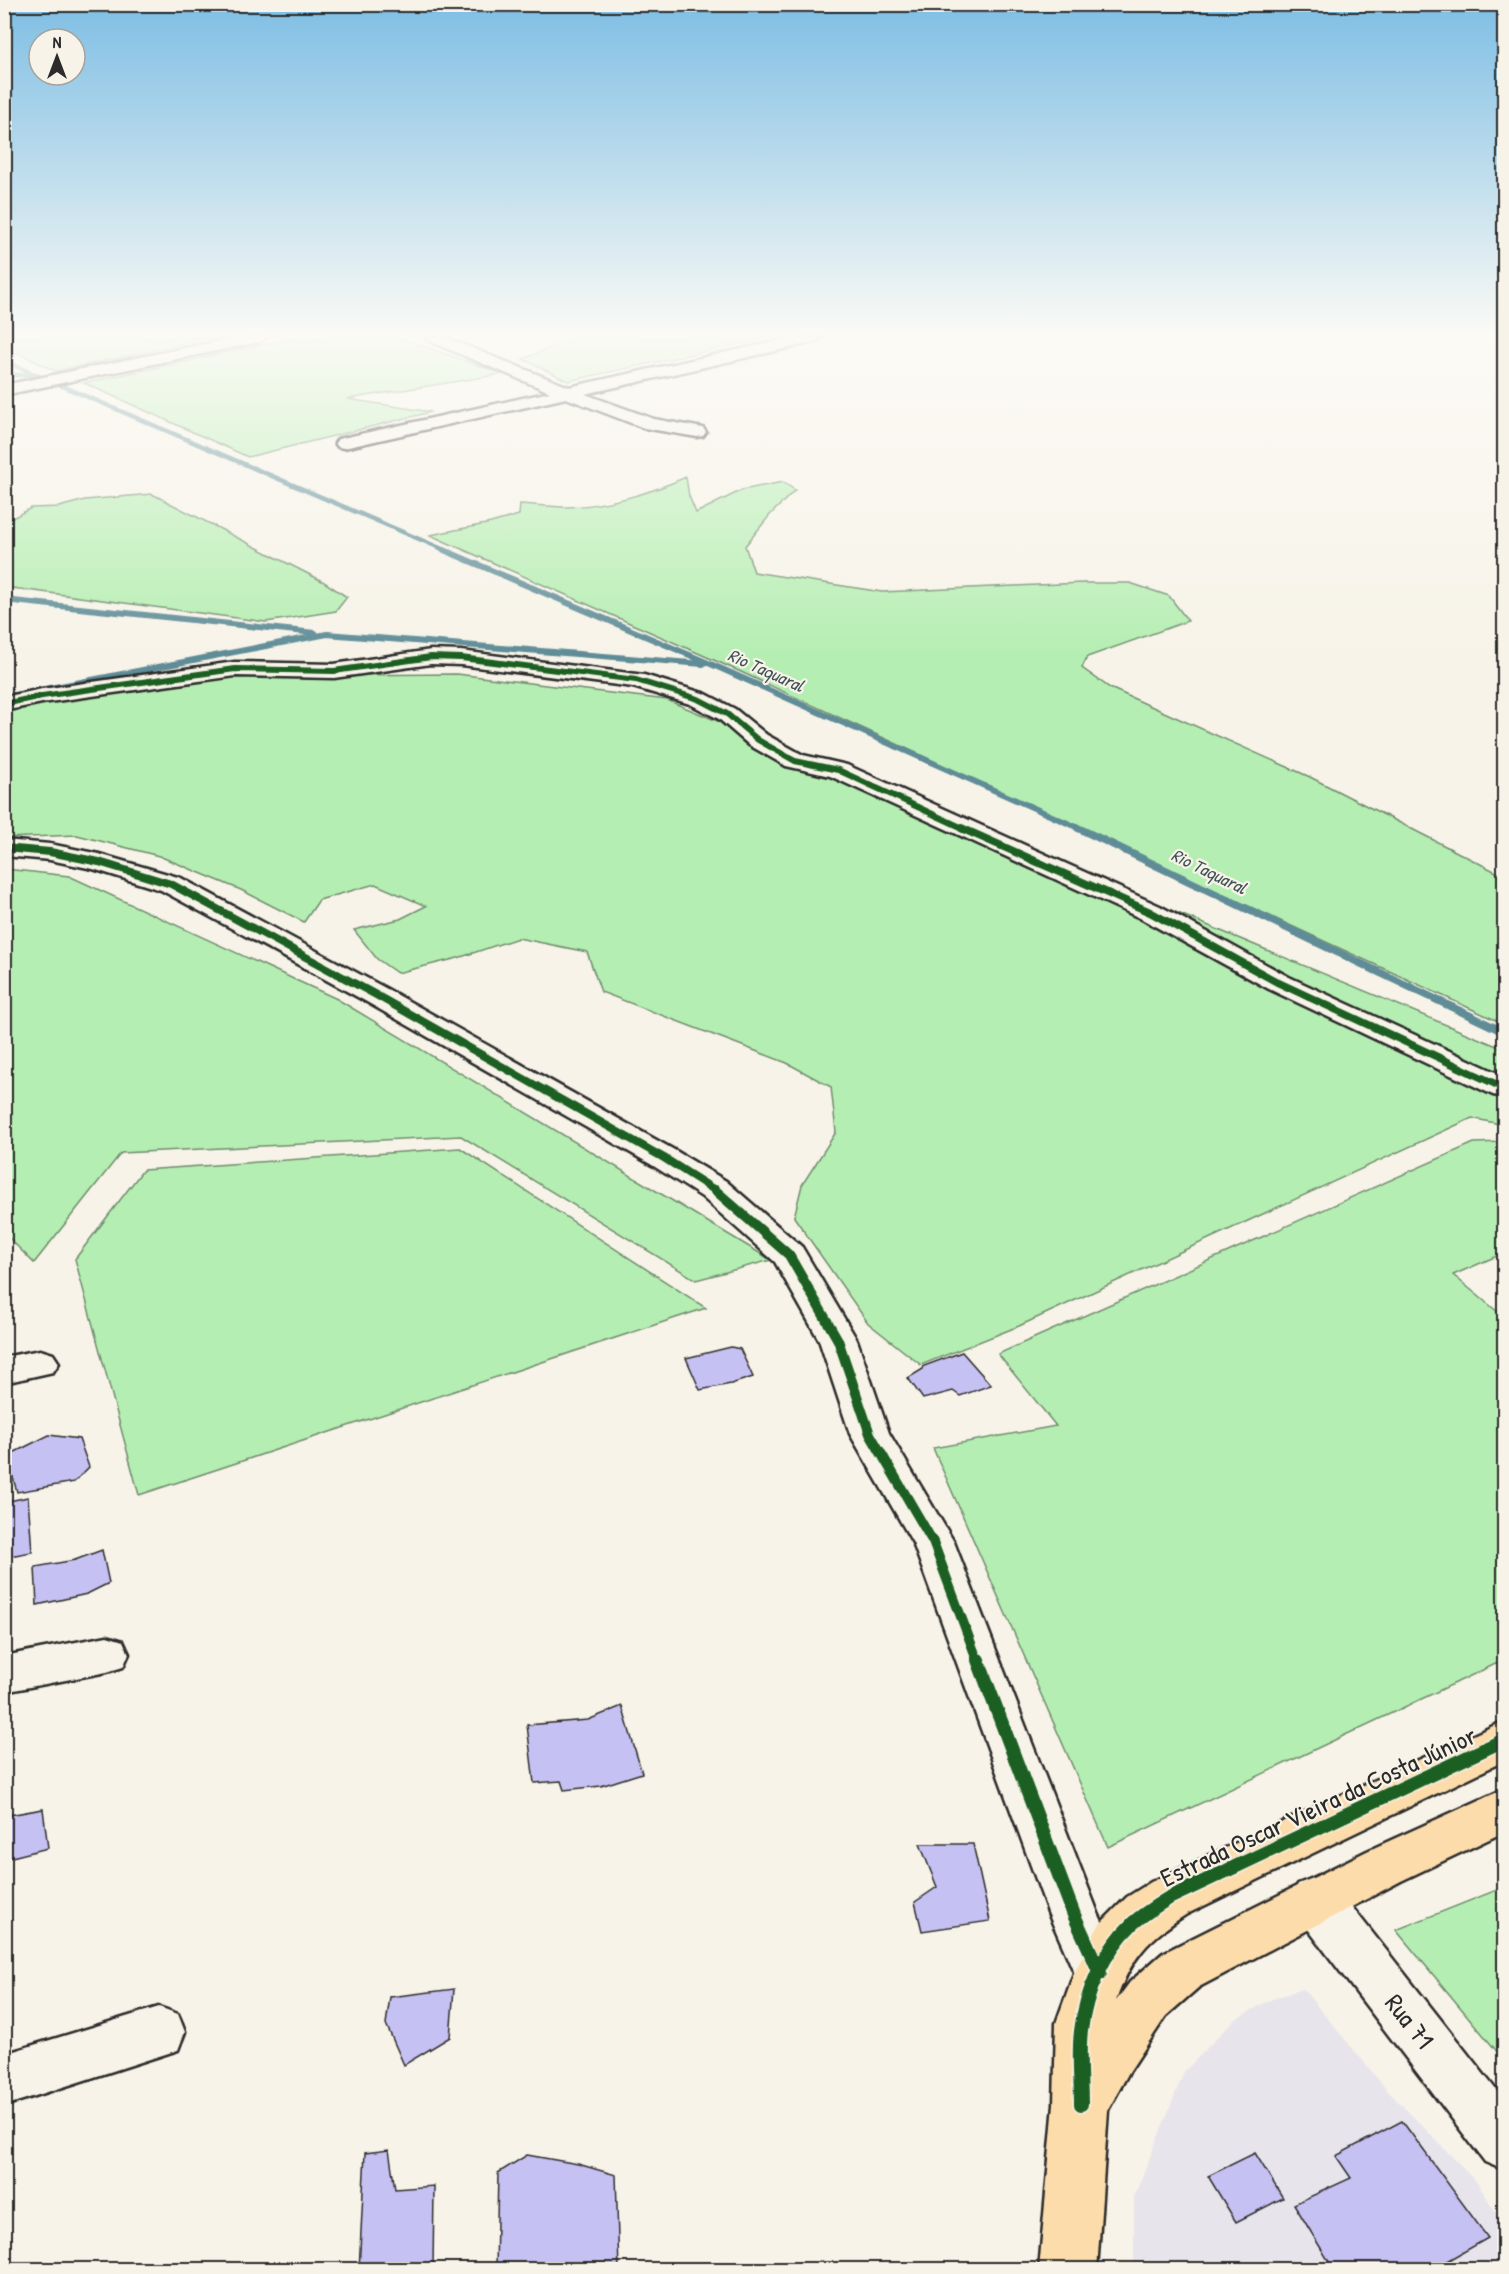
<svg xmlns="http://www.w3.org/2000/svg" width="1509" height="2274" viewBox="0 0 1509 2274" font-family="'Patrick Hand',sans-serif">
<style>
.built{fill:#e8e4eb}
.green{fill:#b5eeb2;stroke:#708c6e;stroke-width:1.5}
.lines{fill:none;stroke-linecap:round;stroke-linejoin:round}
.stream-far2{stroke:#5e8c97;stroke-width:4.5}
.stream-far1{stroke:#5e8c97;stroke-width:6}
.stream{stroke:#5e8c97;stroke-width:8}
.building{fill:#c6c1f3;stroke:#2b2b2b;stroke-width:1.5}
.minor-casing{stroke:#2b2b2b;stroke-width:5}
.primary-casing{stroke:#2b2b2b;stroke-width:5}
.minor{fill:#f7f3e8;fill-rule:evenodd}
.primary{fill:#fddcac;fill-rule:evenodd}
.cycleway-far3-casing{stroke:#f7f3e8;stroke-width:8}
.cycleway-far2-casing{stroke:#f7f3e8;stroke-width:12}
.cycleway-far1-casing{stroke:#f7f3e8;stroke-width:14}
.cycleway-casing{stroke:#f7f3e8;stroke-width:17}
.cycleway-far3{stroke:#1b5e20;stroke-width:6}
.cycleway-far2{stroke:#1b5e20;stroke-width:8}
.cycleway-far1{stroke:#1b5e20;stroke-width:10}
.cycleway{stroke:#1b5e20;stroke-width:14}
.labels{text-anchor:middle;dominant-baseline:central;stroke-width:4.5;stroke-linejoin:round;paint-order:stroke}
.far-water-label{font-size:18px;font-style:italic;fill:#405358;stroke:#f7f3e8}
.near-street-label{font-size:26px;fill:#2b2b2b;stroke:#f7f3e8}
</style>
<rect width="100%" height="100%" fill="#f7f3e8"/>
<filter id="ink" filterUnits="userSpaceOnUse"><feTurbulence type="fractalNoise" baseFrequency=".0167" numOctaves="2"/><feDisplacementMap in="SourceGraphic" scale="12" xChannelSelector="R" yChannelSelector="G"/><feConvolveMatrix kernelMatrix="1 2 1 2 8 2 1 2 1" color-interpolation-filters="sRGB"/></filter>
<g filter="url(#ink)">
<!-- built -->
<path class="built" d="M 1303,1989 L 1388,2091 L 1476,2181 L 1504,2225 L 1504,2269 L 1134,2269 L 1134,2197 L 1184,2072 L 1234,2020 L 1272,1999 Z"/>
<!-- green -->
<path class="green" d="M 5,337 L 217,337 L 56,371 L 5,347 Z
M 300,337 L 397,337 L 503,374 L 347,399 L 431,412 L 248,457 L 84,383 Z
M 577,337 L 772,337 L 568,381 L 523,359 Z
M 686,477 L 689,496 L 696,513 L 742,490 L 783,482 L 795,490 L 770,515 L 745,546 L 754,572 L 882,592 L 1083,583 L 1130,583 L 1169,596 L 1188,621 L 1087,657 L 1082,668 L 1110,688 L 1310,777 L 1504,876 L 1504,1024 L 741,672 L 430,535 L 491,523 L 519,515 L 520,504 C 536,505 552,507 567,507 C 606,506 651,493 686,477 Z
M 152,494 L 324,582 L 347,597 L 336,611 L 266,622 L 5,587 L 5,522 L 31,508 L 59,507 L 85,500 Z
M 457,674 L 667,700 L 1504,1049 L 1504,1125 L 1472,1118 L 1019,1326 L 921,1365 L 868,1323 L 794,1217 L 802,1185 L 836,1132 L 831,1087 L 787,1063 L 601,992 L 587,952 L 518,938 L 458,958 L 397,973 L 377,959 L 354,930 L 400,919 L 426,906 L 375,884 L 319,900 L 304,922 L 241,890 L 159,856 L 77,835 L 5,838 L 4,705 L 227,676 Z
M 5,869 L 69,876 L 337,999 L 771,1260 L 696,1280 L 461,1136 L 121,1153 L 34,1263 L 5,1234 Z
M 1504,1142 L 1504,1253 L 1453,1275 L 1504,1317 L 1504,1660 L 1108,1847 L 933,1448 L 1056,1426 L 998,1354 L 1474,1143 Z
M 460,1148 L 706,1308 L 139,1495 L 75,1259 L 143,1170 Z
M 1504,1887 L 1504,2060 L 1396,1930 Z"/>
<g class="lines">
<!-- stream-far2 -->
<path class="stream-far2" d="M 4,361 L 447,551
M 4,375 L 32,375"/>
<!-- stream-far1 -->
<path class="stream-far1" d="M 444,550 L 713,665 L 1081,829
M 4,600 L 315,633
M 4,697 L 327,634 L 703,664"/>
<!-- stream -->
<path class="stream" d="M 1078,828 L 1504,1032"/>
</g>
<!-- building -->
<path class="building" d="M 731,1347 L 740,1349 L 753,1377 L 731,1384 L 700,1390 L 686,1358 Z
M 962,1352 L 991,1385 L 960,1396 L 953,1391 L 923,1399 L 908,1378 L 923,1369 L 924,1366 Z
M 49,1435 L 79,1439 L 89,1467 L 74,1482 L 17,1492 L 7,1456 Z
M 28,1497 L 32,1552 L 4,1557 L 4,1502 Z
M 102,1550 L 109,1583 L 87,1594 L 37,1605 L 35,1567 L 75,1560 Z
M 622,1706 L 642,1773 L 601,1786 L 564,1790 L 561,1781 L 534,1783 L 527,1725 L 588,1720 Z
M 43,1809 L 48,1848 L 4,1859 L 4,1816 Z
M 920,1844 L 973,1844 L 990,1921 L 922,1931 L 915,1902 L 937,1887 Z
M 454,1989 L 450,2037 L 404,2065 L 386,2024 L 390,1997 Z
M 1402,2121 L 1488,2238 L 1432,2270 L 1334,2270 L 1294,2204 L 1351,2178 L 1336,2156 Z
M 389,2150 L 395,2189 L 434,2186 L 433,2270 L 359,2270 L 365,2153 Z
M 1255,2153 L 1283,2198 L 1236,2222 L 1208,2176 Z
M 527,2155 L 578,2164 L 616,2175 L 619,2270 L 496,2270 L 498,2173 Z"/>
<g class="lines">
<!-- minor casing -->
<g class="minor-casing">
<path id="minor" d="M 239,337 L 267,337 L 259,342 L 4,395 L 4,385 Z
M 425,337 L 444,337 L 569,387 L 796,337 L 823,337 L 815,342 L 585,394 L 654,419 L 703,428 L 706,432 L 703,436 L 697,437 L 644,428 L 566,398 L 344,448 L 338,447 L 335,443 L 338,439 L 550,392 L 427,340 Z
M 431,650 L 461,651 L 644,675 L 706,694 L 735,709 L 767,735 L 803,755 L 847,765 L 1160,906 L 1289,977 L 1504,1076 L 1504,1097 L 1493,1095 L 1269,989 L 1140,918 L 830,776 L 786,766 L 749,745 L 719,719 L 690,704 L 633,687 L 461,665 L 431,664 L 334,678 L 235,676 L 42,703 L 4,711 L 4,697 L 42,689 L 235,662 L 334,664 Z
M 4,840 L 50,844 L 99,854 L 181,878 L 387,989 L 676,1151 L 726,1181 L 802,1247 L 857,1340 L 889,1433 L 954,1542 L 1098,1913 L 1126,1973 L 1118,1990 L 1100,1997 L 1082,1990 L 1049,1915 L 913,1543 L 850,1434 L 819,1340 L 775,1262 L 702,1197 L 652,1165 L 365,1001 L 161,890 L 93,869 L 50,860 L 4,856 Z
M 40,1350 L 53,1354 L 59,1363 L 53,1372 L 4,1383 L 4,1357 Z
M 107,1636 L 123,1641 L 129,1654 L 123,1667 L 107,1672 L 4,1692 L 4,1656 Z
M 1316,1877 L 1334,1884 L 1504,2100 L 1504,2170 L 1485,2162 L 1298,1916 L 1291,1900 L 1298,1884 Z
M 159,2007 L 178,2014 L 185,2032 L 178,2050 L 4,2106 L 4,2054 Z"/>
</g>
<!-- primary casing -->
<g class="primary-casing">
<path id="primary" d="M 1504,1721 L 1504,1761 L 1187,1914 C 1148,1939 1131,1957 1116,2001 L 1130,1982 L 1163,1953 L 1367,1851 L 1504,1789 L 1504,1832 L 1401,1881 L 1199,1987 L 1166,2016 L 1129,2072 L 1108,2110 L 1097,2270 L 1039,2270 L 1054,2104 L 1056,2023 L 1074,1973 L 1099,1925 L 1127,1897 L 1151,1882 Z"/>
</g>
<!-- minor -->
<use href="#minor" class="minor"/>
<!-- primary -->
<use href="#primary" class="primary"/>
<!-- cycleway-far3 casing -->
<g class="cycleway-far3-casing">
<path id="cycleway-far3" d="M 4,704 L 42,696 L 235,669 L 334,671 L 431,657 L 461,658 L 636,680 L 698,699 L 727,714 L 758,740 L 795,761 L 838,770 L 965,829"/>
</g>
<!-- cycleway-far2 casing -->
<g class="cycleway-far2-casing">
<path id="cycleway-far2" d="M 961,828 L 1150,912 L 1279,983 L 1504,1088
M 4,848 L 50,852 L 99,862 L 171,884 L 376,995 L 664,1158 L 716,1191"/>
</g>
<!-- cycleway-far1 casing -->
<g class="cycleway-far1-casing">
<path id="cycleway-far1" d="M 715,1190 L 789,1255 L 838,1340 L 870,1434 L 933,1542 L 978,1662"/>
</g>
<!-- cycleway casing -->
<g class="cycleway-casing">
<path id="cycleway" d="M 978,1660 L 1074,1915 L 1100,1973
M 1081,2104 C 1081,2080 1078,2055 1081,2031 C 1085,1993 1104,1951 1132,1924 C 1143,1914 1156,1906 1169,1898 L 1504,1740"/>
</g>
<!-- cycleway-far3 -->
<use href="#cycleway-far3" class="cycleway-far3"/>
<!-- cycleway-far2 -->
<use href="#cycleway-far2" class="cycleway-far2"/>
<!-- cycleway-far1 -->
<use href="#cycleway-far1" class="cycleway-far1"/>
<!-- cycleway -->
<use href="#cycleway" class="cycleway"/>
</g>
</g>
<!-- sky -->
<linearGradient id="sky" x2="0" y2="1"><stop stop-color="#7ebee4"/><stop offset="0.51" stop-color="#fbfaf5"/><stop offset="1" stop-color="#fbfaf5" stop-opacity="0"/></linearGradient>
<rect width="1509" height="655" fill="url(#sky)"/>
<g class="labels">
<!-- far-water labels -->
<g class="far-water-label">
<text transform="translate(766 670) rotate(24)">Rio Taquaral</text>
<text transform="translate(1209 871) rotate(26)">Rio Taquaral</text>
</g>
<!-- near-street labels -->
<g class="near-street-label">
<text transform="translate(1318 1806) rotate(-25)">Estrada Oscar Vieira da Costa Júnior</text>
<text transform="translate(1410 2021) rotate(52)">Rua 71</text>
</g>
</g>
<!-- margin -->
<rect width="1509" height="2274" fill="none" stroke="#f7f3e8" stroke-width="24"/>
<rect x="12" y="12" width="1485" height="2250" fill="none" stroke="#2b2b2b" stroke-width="2" filter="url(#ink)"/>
<!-- north arrow -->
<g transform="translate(57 57)"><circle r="28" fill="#f7f3e8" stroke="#a5a39c" stroke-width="1.5"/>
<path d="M0-4.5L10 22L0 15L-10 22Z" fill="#2b2b2b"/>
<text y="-9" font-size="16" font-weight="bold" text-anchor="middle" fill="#2b2b2b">N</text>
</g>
</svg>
